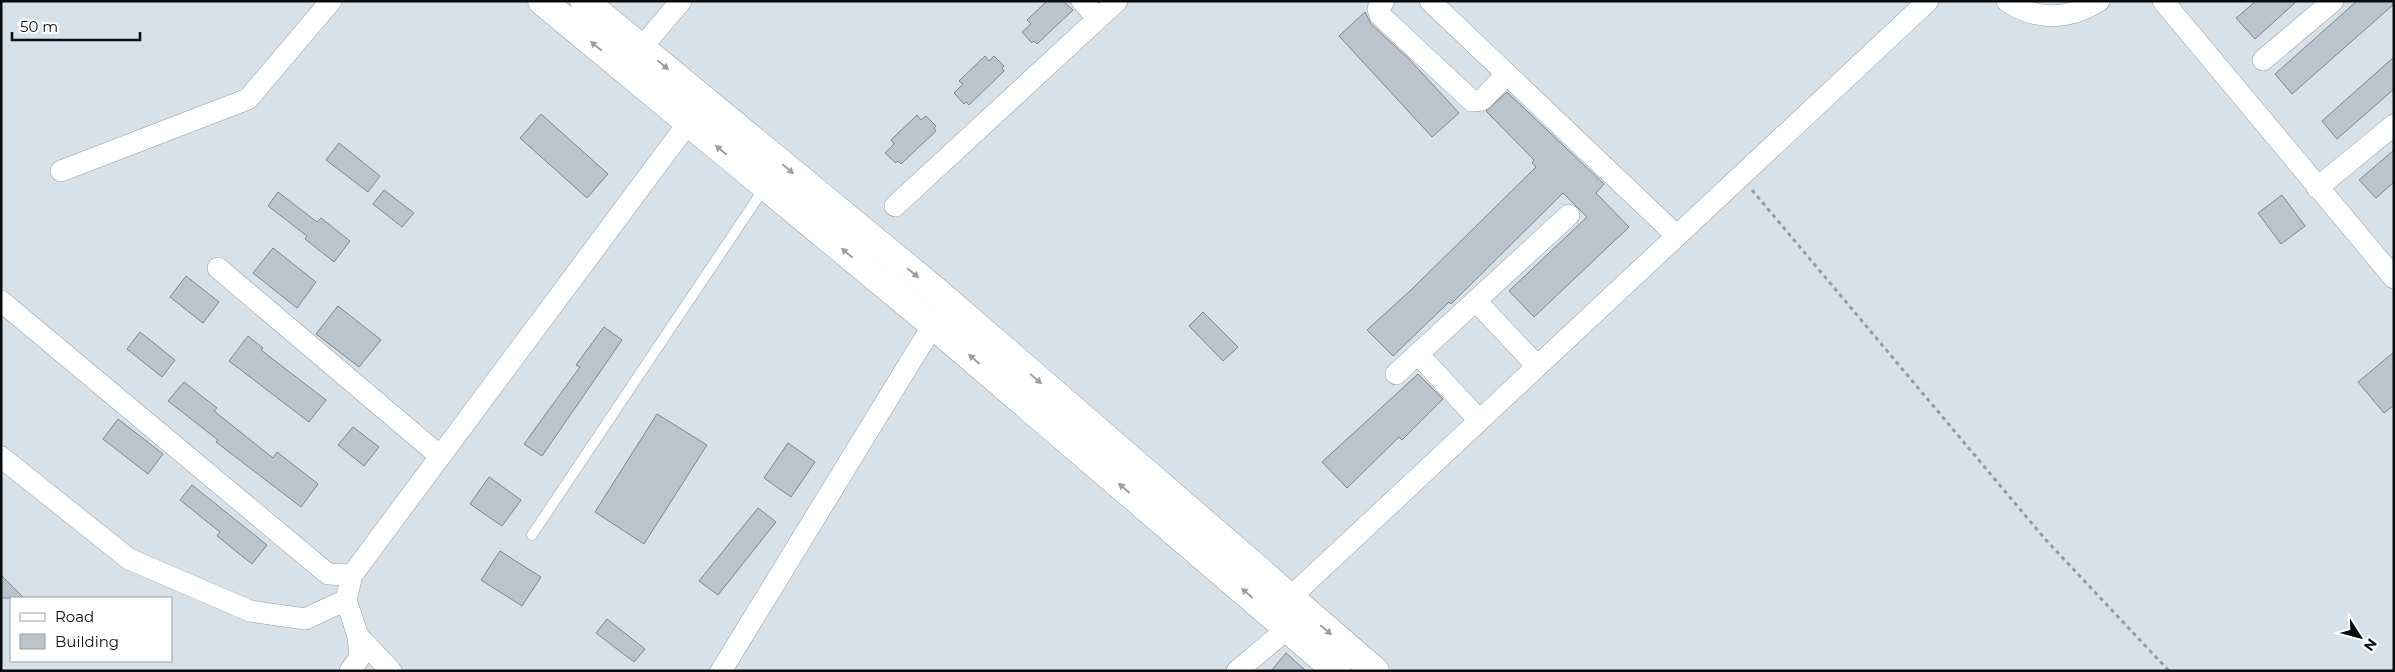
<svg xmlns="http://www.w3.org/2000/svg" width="2395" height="672" font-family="Montserrat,sans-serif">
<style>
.building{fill:#bbc4cc;stroke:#7d868e}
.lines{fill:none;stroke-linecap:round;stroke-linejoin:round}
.service-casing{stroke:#959ea6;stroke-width:11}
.minor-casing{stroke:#959ea6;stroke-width:22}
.trunk-casing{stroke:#959ea6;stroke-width:29}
.path{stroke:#949ba1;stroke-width:3;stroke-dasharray:4 4;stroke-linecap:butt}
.service{stroke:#fff;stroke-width:10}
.minor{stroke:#fff;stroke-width:21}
.trunk{stroke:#fff;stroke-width:28}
.oneway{fill:#9d9e9f}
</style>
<rect width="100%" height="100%" fill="#d7e1e9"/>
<g class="building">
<path d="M1047,1H1063L1073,10L1037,44L1034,41L1032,43L1022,32L1031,24L1027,20Z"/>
<path d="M2256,1H2297L2255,39L2236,18Z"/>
<path d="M2357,1H2394V4L2292,94L2275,74Z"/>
<path d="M1365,12L1371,24L1409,59L1459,113L1432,137L1339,36Z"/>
<path d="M985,56L989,61L994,56L1004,66L1002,68L1004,71L969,105L966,102L964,104L954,93L963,84L959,81Z"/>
<path d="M2394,57V89L2337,139L2322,121Z"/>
<path d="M1507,92L1604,184L1596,193L1629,227L1534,317L1509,291L1587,217L1563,193L1451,304L1449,302L1393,356L1367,330L1411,290L1536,167L1532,163L1534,160L1486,111Z"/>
<path d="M541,114L608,174L587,198L520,138Z"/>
<path d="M917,115L921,120L926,116L936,126L934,128L936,131L901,164L898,161L896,163L885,153L894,144L891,140Z"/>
<path d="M339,143L380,176L368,192L326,160Z"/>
<path d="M2394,150V182L2376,198L2359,180Z"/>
<path d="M384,190L414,213L402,227L373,204Z"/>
<path d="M278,192L317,222L321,218L350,241L334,262L305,239L307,236L268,206Z"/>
<path d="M2282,195L2305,226L2281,244L2258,213Z"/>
<path d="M273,248L316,282L297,308L253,273Z"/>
<path d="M186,276L219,302L203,323L170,297Z"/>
<path d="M338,306L381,340L359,367L316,334Z"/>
<path d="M1203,312L1238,347L1223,361L1189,326Z"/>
<path d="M604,327L622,340L542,456L524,444L580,367L576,365Z"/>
<path d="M140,332L175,360L162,377L127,349Z"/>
<path d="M248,336L263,348L261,350L326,400L309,422L229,361Z"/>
<path d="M2394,352V405L2384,413L2358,382Z"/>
<path d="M1418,374L1443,399L1402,440L1399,437L1347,488L1322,462Z"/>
<path d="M184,382L217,408L214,411L273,458L277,452L318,484L301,507L216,442L218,440L168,401Z"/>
<path d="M657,414L707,445L644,544L595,512Z"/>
<path d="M118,419L163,454L148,474L103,439Z"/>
<path d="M353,427L379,447L364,466L338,445Z"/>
<path d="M788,443L815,462L791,497L764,478Z"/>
<path d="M489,477L521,500L502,526L470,504Z"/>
<path d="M192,485L267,545L252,564L217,536L220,532L180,500Z"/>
<path d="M758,508L776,522L718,595L699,581Z"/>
<path d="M500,551L541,577L522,606L481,580Z"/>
<path d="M1,575L24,598H1Z"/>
<path d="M607,619L645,649L634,662L596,633Z"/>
<path d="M1286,653L1306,671H1271Z"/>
</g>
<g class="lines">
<defs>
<path id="service" d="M532,535L765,187"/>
<g id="minor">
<path d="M1082,1L1097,18"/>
<path d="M1384,1L1378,9L1380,15L1472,101L1482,100L1507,74"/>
<path d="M1430,1L1676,235"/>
<path d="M2007,1C2036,21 2069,20 2099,1"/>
<path d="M2163,1L2394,278"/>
<path d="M642,47L681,1"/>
<path d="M2263,60L2333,1"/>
<path d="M61,171L248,99L331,1"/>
<path d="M2317,188L2394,125"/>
<path d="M895,206L1117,1"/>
<path d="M218,268L440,456"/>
<path d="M1,301L328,574L352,575"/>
<path d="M1476,301L1537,366"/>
<path d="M1418,354L1479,420"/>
<path d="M1396,374L1569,215"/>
<path d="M1,457L129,559L250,611L305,619L346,600"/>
<path d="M1280,607L1928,1"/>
<path d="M358,636L391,671"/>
<path d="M350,671L360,657L358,636L346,600L352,575L688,123"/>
<path d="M721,671L933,325"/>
<path d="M1237,671L1298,620"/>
</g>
<g id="trunk">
<path d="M542,1L925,318L1337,671"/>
<path d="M584,1L937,292L1375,671"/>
</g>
</defs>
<use href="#service" class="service-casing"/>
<use href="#minor" class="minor-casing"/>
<use href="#trunk" class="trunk-casing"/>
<path class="path" d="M1752,190L2045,539L2169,671"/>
<use href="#service" class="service"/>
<use href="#minor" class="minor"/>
<use href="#trunk" class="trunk"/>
</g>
<defs><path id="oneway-solid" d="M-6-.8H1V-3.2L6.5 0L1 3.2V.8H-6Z" transform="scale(1.25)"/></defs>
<g class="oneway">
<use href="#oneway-solid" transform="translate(596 46) rotate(-140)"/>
<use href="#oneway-solid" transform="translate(663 65) rotate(40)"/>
<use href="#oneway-solid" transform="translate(721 150) rotate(-141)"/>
<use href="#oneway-solid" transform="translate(788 169) rotate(40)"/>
<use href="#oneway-solid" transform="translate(847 253) rotate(-140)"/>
<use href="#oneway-solid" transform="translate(913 273) rotate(40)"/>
<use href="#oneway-solid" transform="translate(974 359) rotate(-139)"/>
<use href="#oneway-solid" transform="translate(1036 379) rotate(41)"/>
<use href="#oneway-solid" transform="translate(1124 488) rotate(-139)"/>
<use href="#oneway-solid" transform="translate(1247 593) rotate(-139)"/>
<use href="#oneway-solid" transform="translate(1326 630) rotate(40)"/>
</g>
<rect width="2395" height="672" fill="none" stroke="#090c0e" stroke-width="5"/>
<rect x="10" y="597" width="162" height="65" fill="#ffffff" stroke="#9d9e9f"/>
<rect x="20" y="613" width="25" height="8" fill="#ffffff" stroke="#9d9e9f"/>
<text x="55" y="622" font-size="15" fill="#090c0e">Road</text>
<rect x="20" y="634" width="25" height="15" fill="#bbc4cc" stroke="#9d9e9f"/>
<text x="55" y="647" font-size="15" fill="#090c0e">Building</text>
<g transform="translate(2360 637) rotate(126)" stroke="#ffffff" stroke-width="4" paint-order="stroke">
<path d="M0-4L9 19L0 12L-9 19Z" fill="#090c0e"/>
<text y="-8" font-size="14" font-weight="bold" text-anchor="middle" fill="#090c0e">N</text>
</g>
<path d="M12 32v8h128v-8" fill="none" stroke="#090c0e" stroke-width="2.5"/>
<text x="20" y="32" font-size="15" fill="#090c0e" stroke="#ffffff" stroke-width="4" paint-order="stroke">50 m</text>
</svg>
